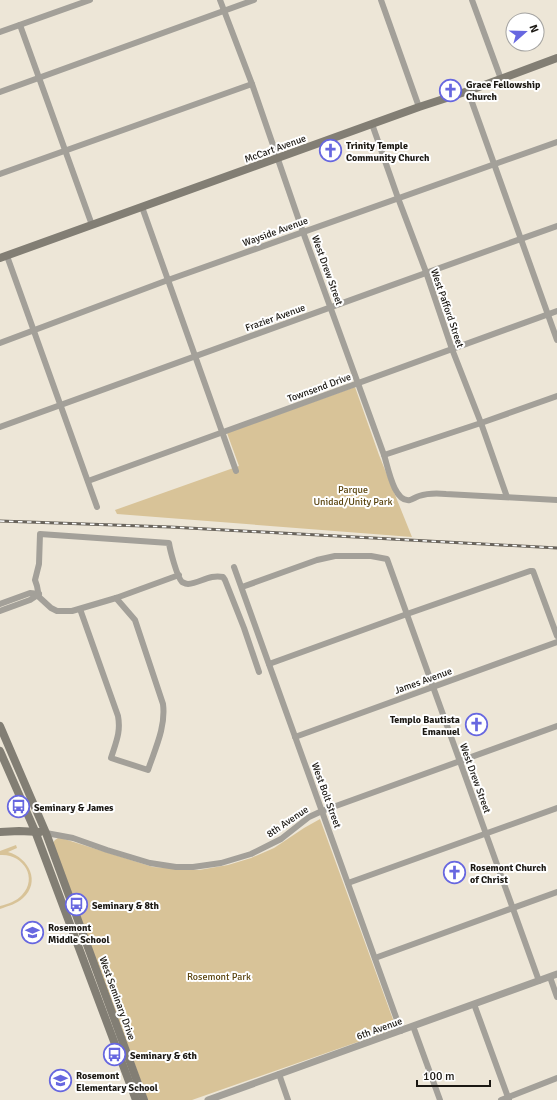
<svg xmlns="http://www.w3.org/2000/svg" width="557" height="1100" font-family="Signika,sans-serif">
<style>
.green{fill:#d8c398}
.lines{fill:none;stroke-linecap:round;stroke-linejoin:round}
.minor{stroke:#a3a099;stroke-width:6}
.tertiary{stroke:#a3a099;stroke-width:7}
.secondary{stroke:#827e74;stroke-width:8}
.rail-casing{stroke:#69645c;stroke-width:3}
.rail{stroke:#fff;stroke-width:1.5;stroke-dasharray:4.5;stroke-linecap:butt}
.labels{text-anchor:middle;stroke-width:4;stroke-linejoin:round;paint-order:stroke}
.poi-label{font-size:10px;font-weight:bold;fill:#1b1813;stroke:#fff;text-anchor:start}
.street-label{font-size:10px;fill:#1b1813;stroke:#fff}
.park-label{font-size:10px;fill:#5a440f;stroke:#fff}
</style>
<rect width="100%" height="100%" fill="#ede6d7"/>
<g class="green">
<path d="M355,387L379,455L412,537L117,514L115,510L239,466L227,433Z"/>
<path d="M320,819L395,1025L394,1028L392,1030L192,1100H148L53,843L55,840L58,838H61L153,867L199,870L228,865L251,858L274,848L304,828Z"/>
<path d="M16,845L17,848L8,852C29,858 41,882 23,898C17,904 8,906 0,909V906C8,904 17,901 22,895C39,877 22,853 0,855V851Z"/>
</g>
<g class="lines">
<g class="minor">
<path d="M220,0L252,84L303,232L384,455C388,467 394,503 410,500C413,499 416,497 419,496C428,493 436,493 446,494L557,500"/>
<path d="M381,0L419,107"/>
<path d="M472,0L501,79"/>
<path d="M20,25L92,225"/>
<path d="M0,32L90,0"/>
<path d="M468,91L557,340"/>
<path d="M0,92L254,0"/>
<path d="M372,124L398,198L426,272L452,349L481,423L507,497"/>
<path d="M0,174L252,84"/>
<path d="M142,207L236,471"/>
<path d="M7,256L97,507"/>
<path d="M0,343L168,280L557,142"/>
<path d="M0,427C186,360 371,292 557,226"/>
<path d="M384,455L481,423L557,396"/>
<path d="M88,481L557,311"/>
<path d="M234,567L401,1031"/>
<path d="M179,575L116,598L72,611H57L51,608L39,597L37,586L35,580L39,564L40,534L169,543C170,550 177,577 182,582C184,583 187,584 188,584C200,583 210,574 223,577L225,580L244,628L259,672"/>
<path d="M242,587L317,560L335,556H371L387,559L539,981"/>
<path d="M0,604L30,593L39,594"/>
<path d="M80,609L118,716C121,732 116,742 111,758L148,770C155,749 166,727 163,704L135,620L116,598"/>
<path d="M0,611L30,600L39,594"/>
<path d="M269,664L407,614L530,571H533L557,636"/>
<path d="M295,737L557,642"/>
<path d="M46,833L73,838L107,850L150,863L176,867H193L221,863L251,854L281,839L309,817L322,811L557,726"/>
<path d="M348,883L557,808"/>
<path d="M375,958L557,892"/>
<path d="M550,977L557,997"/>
<path d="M474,1004L509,1100"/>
<path d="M413,1026L440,1100"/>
<path d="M279,1074L288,1100"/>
<path d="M501,1100L557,1078"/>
</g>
<path class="tertiary" d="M208,1100L557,974"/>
<g class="secondary">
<path d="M0,258L419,107L468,91L557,58"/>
<path d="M0,726L46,833L144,1100"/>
<path d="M0,751L35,831L136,1100"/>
<path d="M0,832L19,831L40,832"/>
</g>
<defs>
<path id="rail" d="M0,521L170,527L557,548"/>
</defs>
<use href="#rail" class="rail-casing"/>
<use href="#rail" class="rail"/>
</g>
<defs>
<symbol id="church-ring" viewBox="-11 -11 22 22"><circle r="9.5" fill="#fff" stroke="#6767e0" stroke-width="1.5"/><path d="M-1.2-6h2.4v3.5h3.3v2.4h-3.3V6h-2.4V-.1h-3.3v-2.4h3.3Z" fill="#6767e0"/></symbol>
<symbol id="bus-ring" viewBox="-11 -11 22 22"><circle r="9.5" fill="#fff" stroke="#6767e0" stroke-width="1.5"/><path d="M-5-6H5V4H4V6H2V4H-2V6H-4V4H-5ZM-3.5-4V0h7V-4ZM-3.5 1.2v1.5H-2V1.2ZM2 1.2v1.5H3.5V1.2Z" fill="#6767e0"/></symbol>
<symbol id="school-ring" viewBox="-11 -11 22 22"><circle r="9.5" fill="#fff" stroke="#6767e0" stroke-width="1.5"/><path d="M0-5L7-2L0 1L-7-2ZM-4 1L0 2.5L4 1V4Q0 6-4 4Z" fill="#6767e0"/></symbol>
</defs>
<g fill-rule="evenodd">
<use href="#church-ring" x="438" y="78" width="25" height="25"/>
<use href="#church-ring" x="318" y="138" width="25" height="25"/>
<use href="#church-ring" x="464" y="712" width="25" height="25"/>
<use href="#bus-ring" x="6" y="794" width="25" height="25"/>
<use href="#church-ring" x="442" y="860" width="25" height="25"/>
<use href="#bus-ring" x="64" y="892" width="25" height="25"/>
<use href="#school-ring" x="20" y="920" width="25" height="25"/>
<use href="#bus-ring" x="102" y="1042" width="25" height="25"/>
<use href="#school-ring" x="48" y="1068" width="25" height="25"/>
</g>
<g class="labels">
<g class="poi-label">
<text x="466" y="88">Grace Fellowship<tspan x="466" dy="12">Church</tspan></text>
<text x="346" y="149">Trinity Temple<tspan x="346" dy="12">Community Church</tspan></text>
<text x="460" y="723" text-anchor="end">Templo Bautista<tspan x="460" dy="12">Emanuel</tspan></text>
<text x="34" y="811">Seminary &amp; James</text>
<text x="470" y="871">Rosemont Church<tspan x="470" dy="12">of Christ</tspan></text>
<text x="92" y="909">Seminary &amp; 8th</text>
<text x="48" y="931">Rosemont<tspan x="48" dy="12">Middle School</tspan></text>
<text x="130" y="1059">Seminary &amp; 6th</text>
<text x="76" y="1079">Rosemont<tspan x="76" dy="12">Elementary School</tspan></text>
</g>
<g class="street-label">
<text transform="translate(275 148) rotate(-20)" y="4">McCart Avenue</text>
<text transform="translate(275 231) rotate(-20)" y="4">Wayside Avenue</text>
<text transform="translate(328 270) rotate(70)" y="4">West Drew Street</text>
<text transform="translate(448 308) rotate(71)" y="4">West Pafford Street</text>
<text transform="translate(275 317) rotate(-20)" y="4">Frazier Avenue</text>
<text transform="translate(319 387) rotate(-20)" y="4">Townsend Drive</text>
<text transform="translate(423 680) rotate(-20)" y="4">James Avenue</text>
<text transform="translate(476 778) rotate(70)" y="4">West Drew Street</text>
<text transform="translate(327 795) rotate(70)" y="4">West Bolt Street</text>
<text transform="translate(287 821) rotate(-34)" y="4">8th Avenue</text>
<text transform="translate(118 998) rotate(70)" y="4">West Seminary Drive</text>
<text transform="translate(379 1028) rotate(-20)" y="4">6th Avenue</text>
</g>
<g class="park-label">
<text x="353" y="493">Parque<tspan x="353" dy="12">Unidad/Unity Park</tspan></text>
<text x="219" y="980">Rosemont Park</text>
</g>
</g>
<g transform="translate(525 32) rotate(70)"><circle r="19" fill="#ffffff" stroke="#a4a3a1"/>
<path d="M0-3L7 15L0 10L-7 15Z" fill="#6767e0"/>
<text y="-6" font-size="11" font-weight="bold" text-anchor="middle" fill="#1b1813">N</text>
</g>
<path d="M417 1080v6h73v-6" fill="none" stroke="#1b1813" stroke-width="2"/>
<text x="423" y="1080" font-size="12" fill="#1b1813" stroke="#ffffff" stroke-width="3" paint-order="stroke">100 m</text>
</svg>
